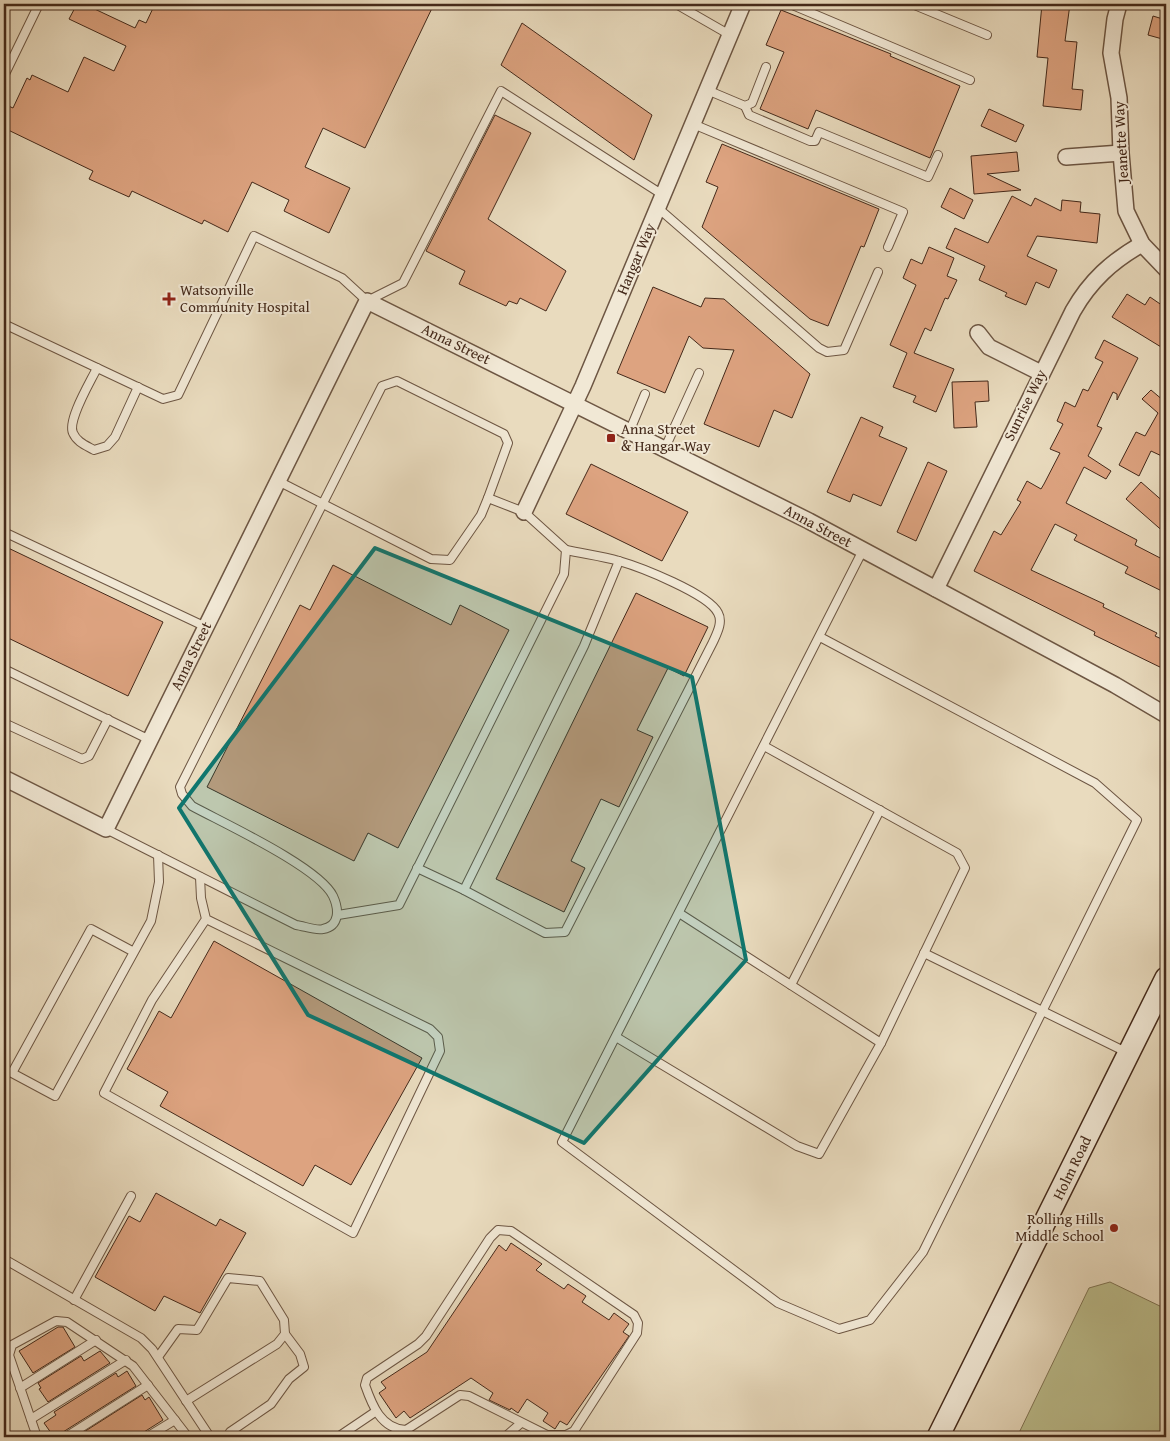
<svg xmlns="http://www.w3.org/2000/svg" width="1170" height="1441" font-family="'Gentium Book Plus',serif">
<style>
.green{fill:#bcbe8d;stroke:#807454}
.building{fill:#dda380;stroke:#44291a}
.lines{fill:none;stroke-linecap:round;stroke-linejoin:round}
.lane-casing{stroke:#6d5643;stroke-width:10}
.street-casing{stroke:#6d5643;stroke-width:18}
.secondary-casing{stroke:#44291a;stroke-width:24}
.lane{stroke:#f1e8d5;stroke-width:8}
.street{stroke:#f1e8d5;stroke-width:15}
.secondary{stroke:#f1e8d5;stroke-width:21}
.marked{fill:#0f766e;fill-opacity:0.2;stroke:#0f766e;stroke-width:4;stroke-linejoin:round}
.poi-dot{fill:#8f2418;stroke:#f1e8d5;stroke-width:2}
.labels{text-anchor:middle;stroke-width:4;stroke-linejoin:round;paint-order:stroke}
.street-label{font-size:15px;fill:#44291a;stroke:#f1e8d5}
.poi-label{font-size:15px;fill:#44291a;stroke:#f1e8d5;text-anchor:start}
</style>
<rect width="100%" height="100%" fill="#e9dbbe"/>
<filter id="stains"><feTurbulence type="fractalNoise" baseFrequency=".004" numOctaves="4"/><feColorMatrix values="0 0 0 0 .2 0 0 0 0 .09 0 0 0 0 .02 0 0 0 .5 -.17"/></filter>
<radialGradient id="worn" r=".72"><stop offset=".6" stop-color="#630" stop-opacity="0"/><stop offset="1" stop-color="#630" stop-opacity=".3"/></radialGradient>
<path class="green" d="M1110,1282L1166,1309V1437H1017L1089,1288Z"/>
<g class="building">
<path d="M77,4H84L135,28L139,20L146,23L155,4H434L365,148L323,128L305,167L350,188L329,233L284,211L289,200L252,182L228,232L204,220L202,224L132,191L129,197L89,179L93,171L4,128V104L13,108L27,78L30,80L32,75L68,92L84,57L114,71L126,46L69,19Z"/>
<path d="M1042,4H1070L1065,41L1077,42L1072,89L1083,90L1081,110L1043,106L1048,58L1037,57Z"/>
<path d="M781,10L891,54L890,56L960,86L930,158L816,110L808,129L760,109L784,52L766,45Z"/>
<path d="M1153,16L1166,20V40L1148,35Z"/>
<path d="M522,23L652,115L634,160L501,65Z"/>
<path d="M989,109L1024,125L1016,142L981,126Z"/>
<path d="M495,115L531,133L488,219L566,271L546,311L520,298L517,304L509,301L506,306L459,284L465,271L426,251Z"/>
<path d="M722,144L879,209L864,247L861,246L828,326L810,319L702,227L718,187L706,182Z"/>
<path d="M1017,152L1019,171L987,174L1021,190L974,194L971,156Z"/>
<path d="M950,188L973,200L964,219L941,207Z"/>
<path d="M1012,196L1031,206L1035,198L1061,211L1062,200L1081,202L1080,212L1100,214L1097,243L1037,236L1027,256L1057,270L1049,288L1036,282L1026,305L1005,296L1007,293L979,280L985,266L946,248L955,228L988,243Z"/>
<path d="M929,247L954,258L947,276L957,280L948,299L945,298L931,331L925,328L914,353L954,369L936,412L913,402L916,396L893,387L907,353L890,345L916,285L903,278L911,259L922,264Z"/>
<path d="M653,287L701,307L705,298L724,299L810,374L792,418L774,410L759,447L704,424L734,350L703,348L689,336L665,393L617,373Z"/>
<path d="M1127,294L1145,305L1150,297L1166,308V350L1112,317Z"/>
<path d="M1104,340L1138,358L1117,400V394L1113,392L1097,426L1102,428L1088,456L1111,471L1106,479L1084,467L1066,503L1137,540L1135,545L1166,561V593L1125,573L1128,567L1074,540L1077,535L1055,524L1031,570L1104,604L1103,607L1157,633L1155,636L1166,641V670L1094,635L1095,632L974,571L994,531L1001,535L1021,502L1017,500L1027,481L1041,489L1044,484L1060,453L1050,449L1063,424L1057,421L1065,402L1075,407L1083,389L1088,391L1103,362L1095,358Z"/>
<path d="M988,381L989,401L975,402L977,427L954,428L952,382Z"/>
<path d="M1151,390L1164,401L1166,396V458L1151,451L1139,476L1119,465L1136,432L1145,436L1158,413L1142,399Z"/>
<path d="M861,417L883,427L879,436L907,448L881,506L853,494L850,502L827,492Z"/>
<path d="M928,462L947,471L916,541L897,532Z"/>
<path d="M591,464L688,512L662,561L566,514Z"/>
<path d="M1141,482L1166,504V534L1126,499Z"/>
<path d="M4,546L163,622L128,696L4,636Z"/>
<path d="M333,565L451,625L460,605L509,630L398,848L368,833L354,861L207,787L300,605L310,610Z"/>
<path d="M636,593L708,627L684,676L668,668L637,730L653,737L619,807L601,799L571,861L585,868L564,912L496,879Z"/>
<path d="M214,941L422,1058L351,1185L315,1165L303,1186L160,1106L168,1092L127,1069L159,1011L171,1018Z"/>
<path d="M156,1193L216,1226L220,1219L246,1233L200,1313L164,1296L155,1311L95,1277L129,1216L140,1222Z"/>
<path d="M511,1243L542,1264L536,1270L564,1289L568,1284L586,1296L582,1302L609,1320L614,1313L629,1324L623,1332L629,1336L618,1352L567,1425L560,1421L555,1429L543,1421L548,1413L527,1399L518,1413L511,1408L510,1410L489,1400L493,1393L471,1378L410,1418L404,1411L396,1418L379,1393L386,1388L381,1382L427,1352L499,1245L506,1251Z"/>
<path d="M58,1327H63L75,1347L33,1373L19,1351Z"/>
<path d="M100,1351L110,1363L48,1402L39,1389L41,1388L38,1383L81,1356L84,1361Z"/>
<path d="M127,1371L136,1386L63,1432L60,1437H54L44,1423L56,1415L54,1412L116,1373L118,1377Z"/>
<path d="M142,1395L145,1400L149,1397L163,1420L144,1432L141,1437H76Z"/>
</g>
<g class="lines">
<defs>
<g id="lane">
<path d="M676,4L730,35"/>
<path d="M790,4L970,80"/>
<path d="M912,4L987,35"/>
<path d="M4,76L39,4"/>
<path d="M707,90L745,106L752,103L766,67"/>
<path d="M745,106L749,115L810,141H815L819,132L928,177L938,155"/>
<path d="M693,124L903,212L888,247"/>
<path d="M658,208L819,348L827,352L844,350L878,272"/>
<path d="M4,324L163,399L178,395L254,236L342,278L367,301L403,283L501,91L663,195"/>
<path d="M97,368C91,381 67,420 73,433C77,442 85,445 94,450L107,446L115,437L138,387"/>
<path d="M630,430L645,394"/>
<path d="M665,448L699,373"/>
<path d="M278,481L431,559L450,560L481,515L488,498L524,512L566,550L564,574L399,905L338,915"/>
<path d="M4,532L206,627"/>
<path d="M820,637L1095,783L1137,820L923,1252L870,1320L839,1329L778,1303L562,1142L863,550"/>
<path d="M4,669L150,740"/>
<path d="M4,723L82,759L89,756L108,719"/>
<path d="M106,829L296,925C304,926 316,931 323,929C340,926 339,909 333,896C319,867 223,823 192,806L182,794L180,787L382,386L397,381L504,434L508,443L488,498"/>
<path d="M417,868L464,890L545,933L565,932L713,642C717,633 723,622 718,613C709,594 640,567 619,561C602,556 584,554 566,550"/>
<path d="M200,877L201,898L206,919L152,1000L104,1093L353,1233L440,1051L438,1037L430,1029L206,919"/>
<path d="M464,890L584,646L619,561"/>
<path d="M679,913L881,1043"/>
<path d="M134,952L91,929L12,1073L55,1096L151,921L159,882L158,855"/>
<path d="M924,953L1126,1052"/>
<path d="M791,985L880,810"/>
<path d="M616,1037L797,1146L819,1154L881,1043L965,868L957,853L764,746"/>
<path d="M498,1230L511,1231L634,1315L638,1323L637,1333L574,1431L566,1435H547L469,1396L460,1395L406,1430C381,1429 372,1405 365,1385L367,1378L418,1344L426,1336L490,1238Z"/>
<path d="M4,1259L141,1338L152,1349L210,1437"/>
<path d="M74,1300L131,1196"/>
<path d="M158,1357L178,1329L197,1330L228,1278L260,1281L284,1320L285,1334L277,1344L186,1401"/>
<path d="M20,1388L96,1340"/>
<path d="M31,1419L126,1360"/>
<path d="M230,1432L271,1404L289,1379L304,1367L300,1354L285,1334"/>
<path d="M37,1437L9,1355L12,1345L56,1321L67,1322L133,1366L188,1437"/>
<path d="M66,1437L148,1385"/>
<path d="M147,1437L175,1420"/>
<path d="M338,1437L375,1412"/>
<path d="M505,1437L521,1423"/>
</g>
<g id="street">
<path d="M1119,4L1115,19L1111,53L1119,98L1121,153L1126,211L1142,244L1166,269"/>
<path d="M1066,157L1121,153"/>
<path d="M978,333L989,347L1041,373"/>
<path d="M524,512L583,386L743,4"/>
<path d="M936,589L1073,311C1090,281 1112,261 1142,244"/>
<path d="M4,778L106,829L367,301L809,521L1115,685L1166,715"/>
</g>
<path id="secondary" d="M938,1437L1166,978"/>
</defs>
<use href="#lane" class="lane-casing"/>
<use href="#street" class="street-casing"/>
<use href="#secondary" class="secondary-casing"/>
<use href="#lane" class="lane"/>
<use href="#street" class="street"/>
<use href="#secondary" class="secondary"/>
</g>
<path class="marked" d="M375,548L692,677L746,960L584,1143L308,1015L179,808Z"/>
<g class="poi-dot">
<path d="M166.5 291.5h5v5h5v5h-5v5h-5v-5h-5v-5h5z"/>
<rect x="606" y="433" width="10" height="10" rx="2.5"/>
<circle cx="1114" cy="1228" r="5"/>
</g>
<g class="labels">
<g class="street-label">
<text transform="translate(1121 142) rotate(-93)" y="5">Jeanette Way</text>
<text transform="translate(636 259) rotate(-67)" y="5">Hangar Way</text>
<text transform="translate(456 344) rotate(26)" y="5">Anna Street</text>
<text transform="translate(1025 405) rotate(-64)" y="5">Sunrise Way</text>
<text transform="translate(818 526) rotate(28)" y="5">Anna Street</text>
<text transform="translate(191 656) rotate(-64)" y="5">Anna Street</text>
<text transform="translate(1072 1168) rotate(-64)" y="5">Holm Road</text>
</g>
<g class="poi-label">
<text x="180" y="295">Watsonville<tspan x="180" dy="17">Community Hospital</tspan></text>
<text x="621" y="434">Anna Street<tspan x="621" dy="17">&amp; Hangar Way</tspan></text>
<text x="1104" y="1224" text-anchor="end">Rolling Hills<tspan x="1104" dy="17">Middle School</tspan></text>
</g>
</g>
<rect width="1170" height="1441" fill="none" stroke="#e9dbbe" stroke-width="20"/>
<rect x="5" y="5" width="1160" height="1431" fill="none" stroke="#44291a" stroke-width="2.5"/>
<rect x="10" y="10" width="1150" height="1421" fill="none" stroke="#44291a"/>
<rect width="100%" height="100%" filter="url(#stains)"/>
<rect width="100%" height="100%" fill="url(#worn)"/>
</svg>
